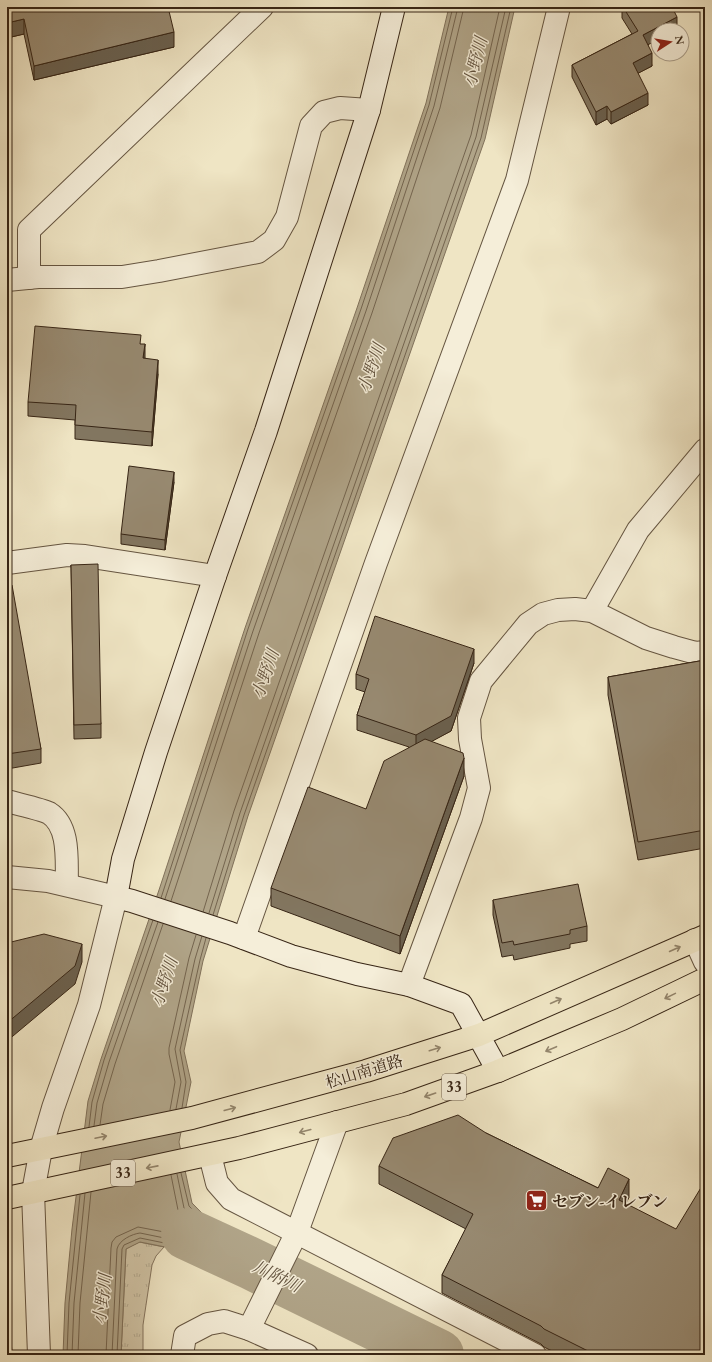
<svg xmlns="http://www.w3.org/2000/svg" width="712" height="1362" font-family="'EB Garamond','Noto Serif JP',serif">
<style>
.grass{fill:url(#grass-tufts);stroke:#84745e}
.water{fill:#b0a488;stroke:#80715a}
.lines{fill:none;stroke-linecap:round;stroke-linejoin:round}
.shore{stroke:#74644e;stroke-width:1}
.river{stroke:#b0a488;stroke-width:52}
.street-casing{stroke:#655541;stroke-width:24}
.secondary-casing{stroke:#372515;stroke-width:24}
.highway-casing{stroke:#372515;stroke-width:24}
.street{stroke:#f5eed9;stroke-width:22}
.secondary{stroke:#f5eed9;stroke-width:22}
.highway{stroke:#efe5c4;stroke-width:22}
.wall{fill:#827660;stroke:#372515}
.shaded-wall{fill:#6a604e;stroke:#372515}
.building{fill:#978970;stroke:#372515}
.oneway{stroke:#93856c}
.labels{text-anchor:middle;stroke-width:3;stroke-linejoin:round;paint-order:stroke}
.shield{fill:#f5eed9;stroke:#706150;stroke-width:1}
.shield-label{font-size:15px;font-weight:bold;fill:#372515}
.street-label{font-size:16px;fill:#372515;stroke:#f5eed9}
.poi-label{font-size:16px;font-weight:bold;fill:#372515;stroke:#f5eed9;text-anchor:start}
.water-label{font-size:17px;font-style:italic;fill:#61513d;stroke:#f5eed9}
</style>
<defs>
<pattern id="grass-tufts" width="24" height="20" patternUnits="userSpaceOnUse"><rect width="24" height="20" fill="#d0c4a6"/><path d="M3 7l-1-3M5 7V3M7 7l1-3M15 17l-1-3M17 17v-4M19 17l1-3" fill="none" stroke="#b3a88e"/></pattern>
</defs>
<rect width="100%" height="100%" fill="#efe5c4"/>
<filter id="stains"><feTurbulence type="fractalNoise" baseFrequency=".005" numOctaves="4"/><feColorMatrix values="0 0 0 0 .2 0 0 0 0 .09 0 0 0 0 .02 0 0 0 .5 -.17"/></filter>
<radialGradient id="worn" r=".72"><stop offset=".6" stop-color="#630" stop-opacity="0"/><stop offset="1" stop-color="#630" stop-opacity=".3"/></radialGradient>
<path class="grass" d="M139,1242L164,1247L156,1256L152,1265L143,1325V1355H121L126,1249Z"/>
<path class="water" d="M449,7H515L485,139L248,816L203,961L184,1051L191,1082L179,1142L192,1203L252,1264L140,1242L126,1249L121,1355H63L65,1303L72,1229L88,1101L101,1059L159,890L245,628L357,308L426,103Z"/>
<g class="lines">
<g class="shore">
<path d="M161,898L248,629L361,309L429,105L453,7"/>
<path d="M165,899L253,631L366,311L434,106L458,7"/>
<path d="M171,901L259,633L372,313L440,108L464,7"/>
<path d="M203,912L234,811L471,135L500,7"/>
<path d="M209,913L240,813L476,137L506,7"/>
<path d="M213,915L244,815L481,138L511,7"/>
<path d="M182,1108L186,1082L180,1050L200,960L206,938"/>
<path d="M176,1109L181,1082L175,1049L195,959L202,936"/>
<path d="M170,1110L175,1082L169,1054V1048L189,958L196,935"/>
<path d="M100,1125L103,1104L115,1064L163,924"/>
<path d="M94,1126L97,1103L109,1062L158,922"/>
<path d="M89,1127L92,1102L104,1060L153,920"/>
<path d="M67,1355L69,1303L80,1195"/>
<path d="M72,1355L74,1303L85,1193"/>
<path d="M78,1355L80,1303L91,1192"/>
<path d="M106,1355L111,1248L112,1242L116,1237L138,1227L201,1239L203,1238V1236L178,1210L171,1175"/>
<path d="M112,1355L117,1249C119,1240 132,1234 140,1233L218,1249L221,1247L220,1245L184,1208L177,1174"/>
<path d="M117,1355L122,1249L124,1245L140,1238L233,1257L236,1255L235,1253L189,1206L181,1173"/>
</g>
<path class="river" d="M187,1234L252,1264L438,1355"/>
<defs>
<g id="street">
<path d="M29,278V230L262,7"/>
<path d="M7,280L38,277H122L159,271L258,252L274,240L287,217L311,126L324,112L340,108L369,110"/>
<path d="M7,563L67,555L85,556L215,576"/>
<path d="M592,611L638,530L705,450"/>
<path d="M7,801C17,804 41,809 49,813C71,827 66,863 67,885"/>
<path d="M7,877L48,881L116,897L89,1005L53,1108L41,1149L33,1192L39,1355"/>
<path d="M244,938L376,563L517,180L559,7"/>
<path d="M695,940L705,962"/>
<path d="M409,985L471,818L479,788L470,739L469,718L481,681L528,624L543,614L558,610L575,609L592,611L646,638L674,647L696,653L705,652"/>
<path d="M210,1155L217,1183L231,1199L535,1355"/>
<path d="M249,1329L297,1232L337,1122"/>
<path d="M182,1355L185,1336L208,1324L224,1321L249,1329L307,1355"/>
</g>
<path id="secondary" d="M394,7L369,110L266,431L215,576L156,752L123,859L116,897L132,901L230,933L291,956L357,974L409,985L461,1004L498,1071"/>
<g id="highway">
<path d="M7,1156L192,1118L366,1071L479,1035L705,936"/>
<path d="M7,1198L239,1148L406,1104L498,1071L622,1019L705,979"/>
</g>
</defs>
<use href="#street" class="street-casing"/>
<use href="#secondary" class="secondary-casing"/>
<use href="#highway" class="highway-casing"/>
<use href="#street" class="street"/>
<use href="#secondary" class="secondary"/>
<use href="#highway" class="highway"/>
</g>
<g class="wall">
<path d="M7,7L174,47L34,80L24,34L7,38Z"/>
<path d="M619,7H672L677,30H658L648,45L652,66L638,73L648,105L611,124L607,119L596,125L572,77V65L632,34L622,18V12Z"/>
<path d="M141,344L145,359L158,374L152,446L75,439V420L28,416V402Z"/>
<path d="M174,482L165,550L121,544V534Z"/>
<path d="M71,565L101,724V738L74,739Z"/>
<path d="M7,586L41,749V763L7,769Z"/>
<path d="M705,660V848L638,860L608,695V677Z"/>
<path d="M474,663L451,731L431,741L464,776L400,954L271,906V888L366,809L409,747L357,730V715L365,692L356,689V674Z"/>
<path d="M493,900L587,926V941L570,944V948L514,960L513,955L502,957L493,915Z"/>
<path d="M486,1133L598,1188L629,1197L626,1203L705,1355H560L544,1347L541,1344L442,1293V1275L466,1229L379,1184V1166Z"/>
</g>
<g class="shaded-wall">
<path d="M677,17V30H658V40L643,47V35Z"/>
<path d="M24,19V34L7,38V23Z"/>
<path d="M174,32V47L34,80V66Z"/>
<path d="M652,53V66L633,76V63Z"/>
<path d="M648,93V105L611,124V112Z"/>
<path d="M607,106V119L596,125V112Z"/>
<path d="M145,344V359L143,358Z"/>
<path d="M158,360V374L152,446V432Z"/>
<path d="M174,472V482L165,550V540Z"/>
<path d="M474,649V663L451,731L416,750V735Z"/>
<path d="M464,758V776L400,954V936Z"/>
<path d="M82,944V962L75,984L7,1041V1023Z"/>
<path d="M629,1179V1197L619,1218V1200Z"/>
</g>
<g class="building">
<path d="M7,7H168L174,32L34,66L24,19L7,23Z"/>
<path d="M623,7H672L677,17L643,35L652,53L633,63L648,93L611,112L607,106L596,112L572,65L638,31Z"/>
<path d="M35,326L141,335L140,344H145L143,358L158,360L152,432L75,425L76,405L28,402Z"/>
<path d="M129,466L174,472L165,540L121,534Z"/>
<path d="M98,564L101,724L74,725L71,565Z"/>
<path d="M12,585L41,749L7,754V586Z"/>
<path d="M375,616L474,649L451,716L416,735L357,715L369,679L356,674Z"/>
<path d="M705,660V830L638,842L608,677Z"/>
<path d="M425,739L463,753L464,758L400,936L271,888L308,787L366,809L384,761Z"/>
<path d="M578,884L587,926L570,930V934L514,945L513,941L502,943L493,900Z"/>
<path d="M44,934L82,944L75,966L7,1023V943Z"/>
<path d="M458,1115L486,1133L598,1188L608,1168L629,1179L619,1200L676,1229L705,1181V1355H596L544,1329L541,1326L442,1275L473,1214L379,1166L393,1138Z"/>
<path d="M7,1270L12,1355H7Z"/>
</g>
<defs><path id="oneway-shaft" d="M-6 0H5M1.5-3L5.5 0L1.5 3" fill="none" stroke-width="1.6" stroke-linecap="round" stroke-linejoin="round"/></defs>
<g class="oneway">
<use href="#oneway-shaft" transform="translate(675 949) rotate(-24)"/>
<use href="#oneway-shaft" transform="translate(670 996) rotate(154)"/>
<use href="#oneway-shaft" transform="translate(556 1001) rotate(-24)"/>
<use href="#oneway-shaft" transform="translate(435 1049) rotate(-17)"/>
<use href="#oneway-shaft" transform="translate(551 1049) rotate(157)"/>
<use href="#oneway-shaft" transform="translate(430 1095) rotate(161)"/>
<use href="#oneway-shaft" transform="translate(230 1109) rotate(-15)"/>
<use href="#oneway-shaft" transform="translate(305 1131) rotate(165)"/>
<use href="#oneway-shaft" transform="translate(101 1137) rotate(-12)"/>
<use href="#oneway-shaft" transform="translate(152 1167) rotate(169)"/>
</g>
<defs>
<symbol id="supermarket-square" viewBox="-11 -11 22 22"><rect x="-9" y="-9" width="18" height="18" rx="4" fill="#8f2418" stroke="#f5eed9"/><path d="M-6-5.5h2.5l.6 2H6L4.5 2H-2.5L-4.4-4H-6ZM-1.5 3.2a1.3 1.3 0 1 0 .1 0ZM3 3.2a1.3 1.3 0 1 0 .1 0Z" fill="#fff"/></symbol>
</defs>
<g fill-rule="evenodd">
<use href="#supermarket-square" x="524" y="1188" width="25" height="25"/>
</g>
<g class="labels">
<g class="shield">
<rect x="442" y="1074" width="24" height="26" rx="3"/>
<rect x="111" y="1160" width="24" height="26" rx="3"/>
</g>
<g class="shield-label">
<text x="454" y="1092">33</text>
<text x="123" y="1178">33</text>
</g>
<g class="street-label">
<text transform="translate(364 1071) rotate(-17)" y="6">松山南道路</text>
</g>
<g class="poi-label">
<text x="552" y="1207">セブン-イレブン</text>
</g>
<g class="water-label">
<text transform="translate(475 62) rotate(-76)" y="6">小野川</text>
<text transform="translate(371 368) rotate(-71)" y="6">小野川</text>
<text transform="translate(265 674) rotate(-71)" y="6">小野川</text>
<text transform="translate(164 982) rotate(-72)" y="6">小野川</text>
<text transform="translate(277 1276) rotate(26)" y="6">川附川</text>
<text transform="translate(102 1299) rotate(-83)" y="6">小野川</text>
</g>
</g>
<rect width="712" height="1362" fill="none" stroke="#efe5c4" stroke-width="24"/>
<rect x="8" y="8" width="696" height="1346" fill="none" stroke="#372515" stroke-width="2"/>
<rect x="12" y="12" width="688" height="1338" fill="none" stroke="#372515"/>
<g transform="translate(670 42) rotate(78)"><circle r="19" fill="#f5eed9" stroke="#a99e8b"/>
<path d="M0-3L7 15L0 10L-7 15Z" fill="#8f2418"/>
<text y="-6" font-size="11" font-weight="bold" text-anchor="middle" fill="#372515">N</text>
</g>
<rect width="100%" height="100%" filter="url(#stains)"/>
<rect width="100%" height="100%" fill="url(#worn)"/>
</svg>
